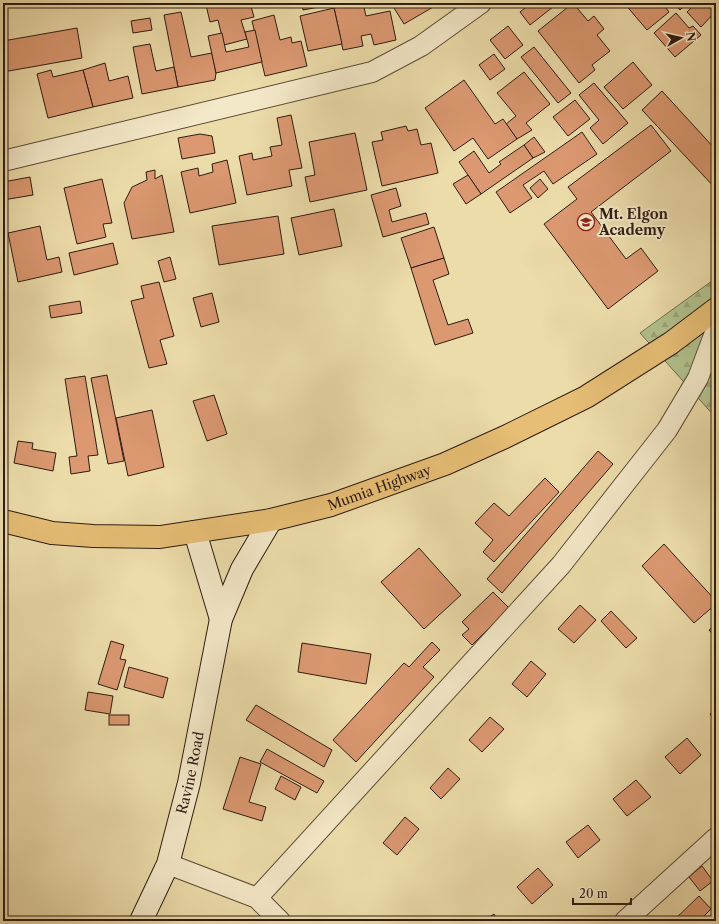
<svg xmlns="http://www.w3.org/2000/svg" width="719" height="924" font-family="'Libre Caslon Text',serif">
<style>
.forest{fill:url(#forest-firs);stroke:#706f4f}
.building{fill:#db9871;stroke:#2e1c11}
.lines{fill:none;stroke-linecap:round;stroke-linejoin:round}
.street-casing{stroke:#5e4c37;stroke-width:22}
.secondary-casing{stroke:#2e1c11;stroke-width:24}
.highway-casing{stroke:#2e1c11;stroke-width:24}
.street{stroke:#f3e8c8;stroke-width:20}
.secondary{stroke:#f3e8c8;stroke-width:22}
.highway{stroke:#e6be75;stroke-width:22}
.labels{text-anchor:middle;stroke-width:4;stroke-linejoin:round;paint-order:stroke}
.poi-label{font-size:14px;font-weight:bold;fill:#2e1c11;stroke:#f3e8c8;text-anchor:start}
.street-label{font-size:14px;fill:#2e1c11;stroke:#f3e8c8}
</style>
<defs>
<pattern id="forest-firs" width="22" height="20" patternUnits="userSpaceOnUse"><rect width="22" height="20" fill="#b2c28d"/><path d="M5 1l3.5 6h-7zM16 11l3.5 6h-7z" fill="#99a679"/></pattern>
</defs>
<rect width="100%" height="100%" fill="#ecdcaa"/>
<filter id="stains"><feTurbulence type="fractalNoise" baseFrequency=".005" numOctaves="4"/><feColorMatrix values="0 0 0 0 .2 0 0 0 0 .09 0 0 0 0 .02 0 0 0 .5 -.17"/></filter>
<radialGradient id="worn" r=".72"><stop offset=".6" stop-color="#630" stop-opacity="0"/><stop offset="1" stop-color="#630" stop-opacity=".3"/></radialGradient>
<path class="forest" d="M716,278V418L640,333Z"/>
<g class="building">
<path d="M213,3H250L254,17L241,20L247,39L224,45L218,20L210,22L206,5Z"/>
<path d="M302,3H318L319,7L303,10Z"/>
<path d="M333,3H363L366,16L390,11L396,40L374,45L371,34L361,36L363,46L343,50Z"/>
<path d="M368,3H385V5L369,8Z"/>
<path d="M391,3H440L404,24Z"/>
<path d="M531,3H558L530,25L520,12Z"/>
<path d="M573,3L588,21L594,16L604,29L597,35L610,51L592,65L595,70L579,83L538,31Z"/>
<path d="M624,3H662L669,12L647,30Z"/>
<path d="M674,3H687L680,10Z"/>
<path d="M696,3H709L716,11L701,27L687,12Z"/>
<path d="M334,8L342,44L308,51L300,16Z"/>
<path d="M181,12L191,57L212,53L216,73L215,80L178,87L164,15Z"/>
<path d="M676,13L689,28L693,26L701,35L675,57L654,33Z"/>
<path d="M274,15L280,40L291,37L292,43L301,41L307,66L265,76L252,21Z"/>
<path d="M150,18L152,30L133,33L131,21Z"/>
<path d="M508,26L523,45L505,59L490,40Z"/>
<path d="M77,28L82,58L3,72V41Z"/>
<path d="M255,30L262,62L216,73L208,36L222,33L226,52L249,47L245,32Z"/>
<path d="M150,44L156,71L174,67L178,87L142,94L133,47Z"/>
<path d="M534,47L571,93L558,103L521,57Z"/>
<path d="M494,54L505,69L490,80L479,65Z"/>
<path d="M633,62L652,85L623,109L604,87Z"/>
<path d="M105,63L109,81L128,76L133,98L93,107L83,70Z"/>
<path d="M51,70L53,77L83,70L93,107L48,118L37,74Z"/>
<path d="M524,72L550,104L526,123L532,130L517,139L506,124L516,116L497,93Z"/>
<path d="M464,80L495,124L503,119L517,139L488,159L473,138L454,151L425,108Z"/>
<path d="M594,83L628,123L603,144L590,128L599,120L579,95Z"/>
<path d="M662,91L716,150V189L642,110Z"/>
<path d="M575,100L590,119L568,136L553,117Z"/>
<path d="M291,115L302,168L289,170L292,186L247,195L239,156L252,153L253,160L272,156L270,147L282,145L277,118Z"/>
<path d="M651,125L671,151L591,212L626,259L641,248L658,271L608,309L544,224L577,199L568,187Z"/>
<path d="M406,126L408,131L417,129L421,145L431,143L438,173L382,186L372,142L383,140L381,132Z"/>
<path d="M582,132L597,154L553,184L544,171L523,185L532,198L510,213L496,192Z"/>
<path d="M355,133L367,190L310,202L305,177L315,175L309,142Z"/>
<path d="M200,134L212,136L215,153L182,159L178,138Z"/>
<path d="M534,137L545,152L533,158L524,145Z"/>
<path d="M524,145L533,158L481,194L459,162L474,151L489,173L501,164L499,162Z"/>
<path d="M227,160L236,203L190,213L181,172L198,168L199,176L213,172L212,164Z"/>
<path d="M155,170V179L162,175L174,232L132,239L124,203L132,187L147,180L146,172Z"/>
<path d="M468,175L481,194L466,204L453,184Z"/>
<path d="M30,177L33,195L3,200V182Z"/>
<path d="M102,179L112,223L103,224L106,237L77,244L64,188Z"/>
<path d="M540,179L548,189L538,198L530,188Z"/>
<path d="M396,188L401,206L389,210L392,222L426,213L429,224L383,237L371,195Z"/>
<path d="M334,209L342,246L299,255L291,218Z"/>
<path d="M278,216L284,254L219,265L212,226Z"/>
<path d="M40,226L47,260L59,257L62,272L18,282L8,233Z"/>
<path d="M434,227L444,258L411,268L401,238Z"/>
<path d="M113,243L118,264L74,275L69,253Z"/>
<path d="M170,257L176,279L164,282L158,261Z"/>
<path d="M444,258L449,274L433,280L448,325L468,319L473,333L435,345L411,268Z"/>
<path d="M159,282L174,336L160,340L167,364L149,368L131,301L144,298L141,286Z"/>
<path d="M212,293L219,322L201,327L193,298Z"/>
<path d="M80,301L82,313L51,318L49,306Z"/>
<path d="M107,375L124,461L108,464L91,378Z"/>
<path d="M85,376L98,455L88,456L90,471L71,474L69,457L77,456L65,379Z"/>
<path d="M214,395L227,434L207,441L193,401Z"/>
<path d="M152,410L164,467L128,476L116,418Z"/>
<path d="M18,441L33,443L32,449L56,453L53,471L14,463Z"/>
<path d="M598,451L613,464L502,593L487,579Z"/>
<path d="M545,478L559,492L494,562L483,552L493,540L475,523L494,503L509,516Z"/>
<path d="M664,544L716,601V604L694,623L642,566Z"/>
<path d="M419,548L461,595L424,629L381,582Z"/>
<path d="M493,592L509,608L472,645L462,635L469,629L462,622Z"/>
<path d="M580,605L596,620L574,643L558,629Z"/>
<path d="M611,611L637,638L626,648L601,621Z"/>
<path d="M716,624V638L709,630Z"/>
<path d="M111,641L124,645L120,659L126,660L117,690L98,684Z"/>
<path d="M432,642L440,650L423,667L434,677L356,762L333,740L404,663L409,667Z"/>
<path d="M302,643L371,654L366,684L298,672Z"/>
<path d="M531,661L546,674L527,697L512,684Z"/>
<path d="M129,667L168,678L163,698L124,687Z"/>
<path d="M88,692L113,696L110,714L85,710Z"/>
<path d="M256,705L332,750L324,767L246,720Z"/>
<path d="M716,709V722L710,714Z"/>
<rect x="109" y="715" width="20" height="10"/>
<path d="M490,717L504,729L482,752L469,740Z"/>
<path d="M687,738L701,755L680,774L665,757Z"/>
<path d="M267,749L324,781L317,793L260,762Z"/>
<path d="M240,757L261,764L249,802L266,807L262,821L223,809Z"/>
<path d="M448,768L460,779L441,799L430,788Z"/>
<path d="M281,776L301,787L295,800L275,789Z"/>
<path d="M636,780L651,797L627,816L613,799Z"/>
<path d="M405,817L419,829L397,855L383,843Z"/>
<path d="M588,825L600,840L578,858L566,842Z"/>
<path d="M702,866L713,881L700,891L689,877Z"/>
<path d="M538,868L553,885L532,904L517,887Z"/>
<path d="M699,896L711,909L699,921H673Z"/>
<path d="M494,914L498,921H483Z"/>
</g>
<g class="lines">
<defs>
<g id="street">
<path d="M3,161L372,72L421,46L481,3"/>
<path d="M168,864L257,898L280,921"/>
<path d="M257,898L561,565L667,430L698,378L716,330"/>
<path d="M625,921L716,838"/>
</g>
<g id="secondary">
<path d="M195,532L221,619"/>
<path id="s1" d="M141,921L168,864L189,783L221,619L242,569L271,520"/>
</g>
<g id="highway">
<path id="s2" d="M3,521L52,533L93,536L160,537L271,520L331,505L445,464L505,437L586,397L671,343L716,309"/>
</g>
</defs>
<use href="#street" class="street-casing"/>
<use href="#secondary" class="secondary-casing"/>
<use href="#highway" class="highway-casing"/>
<use href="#street" class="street"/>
<use href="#secondary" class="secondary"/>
<use href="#highway" class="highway"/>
</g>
<defs>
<symbol id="school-ring" viewBox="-11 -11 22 22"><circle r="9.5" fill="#f3e8c8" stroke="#8f2418" stroke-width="1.5"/><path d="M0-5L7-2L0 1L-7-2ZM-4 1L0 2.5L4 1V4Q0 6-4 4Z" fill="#8f2418"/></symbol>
</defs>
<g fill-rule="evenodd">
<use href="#school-ring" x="576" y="212" width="20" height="20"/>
</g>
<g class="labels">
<g class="poi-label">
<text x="599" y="219">Mt. Elgon<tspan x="599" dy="16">Academy</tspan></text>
</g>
<g class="street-label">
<text dy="5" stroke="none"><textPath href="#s2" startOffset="384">Mumia Highway</textPath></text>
<text dy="5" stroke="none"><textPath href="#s1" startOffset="157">Ravine Road</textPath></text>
</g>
</g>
<rect width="719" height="924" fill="none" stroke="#ecdcaa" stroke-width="16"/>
<rect x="4" y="4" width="711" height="916" fill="none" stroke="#2e1c11" stroke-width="2"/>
<rect x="8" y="8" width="703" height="908" fill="none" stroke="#2e1c11"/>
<g transform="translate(681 38) rotate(82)" stroke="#f3e8c8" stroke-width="3" paint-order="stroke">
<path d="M0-3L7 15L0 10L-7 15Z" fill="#2e1c11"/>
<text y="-6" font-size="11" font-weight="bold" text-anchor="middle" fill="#2e1c11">N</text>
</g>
<path d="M573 898v6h58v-6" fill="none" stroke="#2e1c11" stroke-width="2"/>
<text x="579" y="898" font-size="12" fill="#2e1c11" stroke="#f3e8c8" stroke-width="3" paint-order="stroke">20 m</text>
<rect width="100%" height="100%" filter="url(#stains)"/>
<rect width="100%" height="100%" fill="url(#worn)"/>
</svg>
